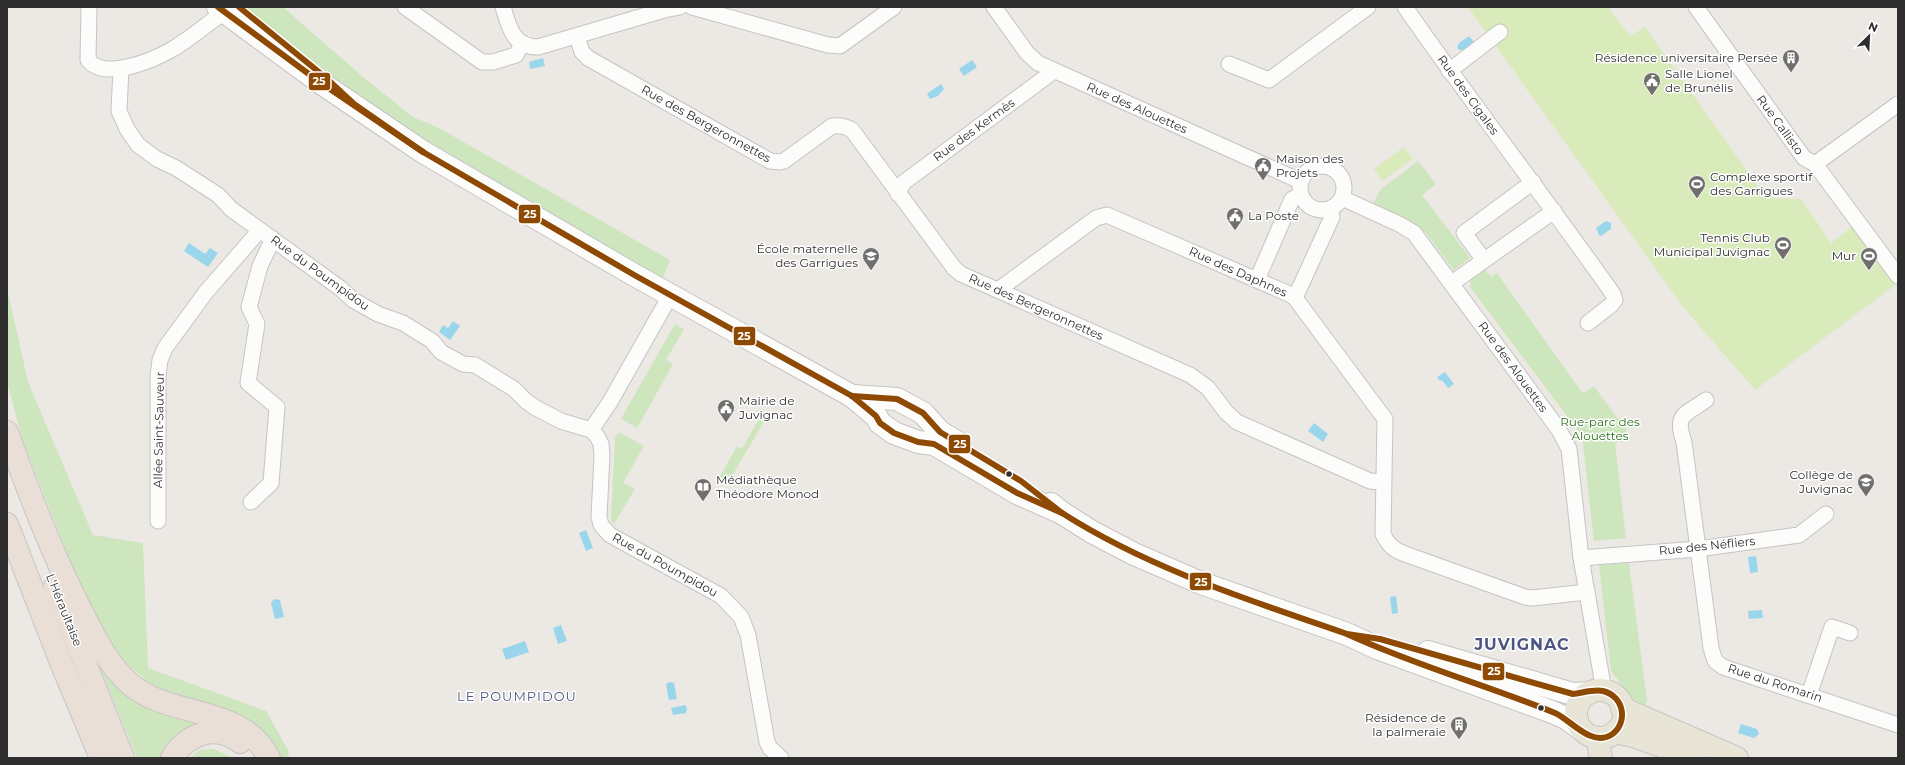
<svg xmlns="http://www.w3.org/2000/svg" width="1905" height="765" font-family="Montserrat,sans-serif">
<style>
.green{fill:#cee6be}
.pitch{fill:#d9eabb}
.water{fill:#99d6ec}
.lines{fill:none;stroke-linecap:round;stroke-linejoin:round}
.street-casing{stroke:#c5c4c5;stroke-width:17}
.secondary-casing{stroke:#c5c4c5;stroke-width:24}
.primary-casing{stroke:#c6c5c4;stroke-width:24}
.highway-casing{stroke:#c6c5c4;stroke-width:24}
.street{stroke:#fcfcfb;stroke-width:15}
.secondary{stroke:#fcfcfb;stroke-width:22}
.primary{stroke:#e8e4d6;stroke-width:22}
.highway{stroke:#eadfd6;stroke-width:22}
.bus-1-casing{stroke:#fff;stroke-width:9}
.bus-1{stroke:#8e4a02;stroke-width:6}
.bus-dot{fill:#2e2e2e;stroke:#fff;stroke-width:1.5}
.labels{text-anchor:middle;stroke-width:3;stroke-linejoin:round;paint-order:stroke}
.poi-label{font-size:12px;fill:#2e2e2e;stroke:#fff;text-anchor:end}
.street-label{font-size:12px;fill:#2e2e2e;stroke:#fff}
.park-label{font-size:12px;fill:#2c6e1b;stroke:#fff}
.neighbourhood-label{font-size:13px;letter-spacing:1px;fill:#4d5680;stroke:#fff}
.district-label{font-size:16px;font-weight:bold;letter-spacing:1px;fill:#4d5680;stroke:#fff}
.line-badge{stroke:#fff;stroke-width:1.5}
.badge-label{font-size:11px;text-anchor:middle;font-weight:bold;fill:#fff}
</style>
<rect width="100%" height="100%" fill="#ece8e4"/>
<g class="green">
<path d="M245,7H283L363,77L413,117L439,128L670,260L662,280L393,126Z"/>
<path d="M1418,161L1436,184L1422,195L1470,258L1454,270L1425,232L1372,206L1381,189Z"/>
<path d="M1485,269L1491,277L1497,273L1581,391L1584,393L1594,386L1617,418H1626L1627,441L1615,443L1626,538L1594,541L1582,436L1470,287L1471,279Z"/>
<path d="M7,288L28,382L93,535L143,543L148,668L266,711L288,750L289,758H277L178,698L148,682L118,656L93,619L23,442L7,382Z"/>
<path d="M675,324L684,329L666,360L673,364L637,428L621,419Z"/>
<path d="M761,415L766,418L728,483L719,478L737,446L742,449Z"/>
<path d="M619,432L644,446L623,483L635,489L614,524L611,520L615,437Z"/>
<path d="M1629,563L1647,701L1645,705L1632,698L1611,671L1599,565Z"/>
<path d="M102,672L175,716L219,731L166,758H137Z"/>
<path d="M214,749L233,758H190L199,750Z"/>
</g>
<g class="pitch">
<path d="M1468,7H1608L1630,36L1645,27L1764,195L1773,198L1801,199L1831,243L1853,226L1890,274L1895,285L1755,390L1683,307Z"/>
<path d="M1404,147L1413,159L1382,181L1374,169Z"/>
</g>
<g class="water">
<path d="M1469,36L1474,42L1464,50H1459L1457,47L1459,43Z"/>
<path d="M543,58L545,66L530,69L529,62Z"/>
<path d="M972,60L977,67L964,76L959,69Z"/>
<path d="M941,84L944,89L938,96L930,99L927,94L928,93Z"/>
<path d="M1606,221L1611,223V229L1601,236L1599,235L1596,228Z"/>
<path d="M189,243L205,254L210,248L218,253L208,267L184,251Z"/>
<path d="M453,321L460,326L450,340L439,332L443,325L448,328Z"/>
<path d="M1445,372L1454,384L1448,388L1442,380L1440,381L1437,377Z"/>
<path d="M1314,423L1328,434L1323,442L1308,431Z"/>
<path d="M586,530L593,548L586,551L579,533Z"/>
<path d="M1756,556L1758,572L1750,573L1748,557Z"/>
<path d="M1396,596L1398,613L1392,614L1390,597Z"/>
<path d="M274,599L280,600L284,617L275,619L271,603Z"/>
<path d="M1762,610L1763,618L1749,619L1748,611Z"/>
<path d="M561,625L567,641L558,644L553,628Z"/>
<path d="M525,641L529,652L506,660L502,649Z"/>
<path d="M670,682L674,683L677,699L669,700L666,684Z"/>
<path d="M685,705L687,708L686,713L673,715L671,708Z"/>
<path d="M1741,724L1757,729L1759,734L1754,738L1738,733Z"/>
</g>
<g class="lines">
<defs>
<g id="street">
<path d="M89,7L88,60C105,81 153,60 171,50C190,39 207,24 224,12"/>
<path d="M405,7L482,62H493L516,55L522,44"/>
<path d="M503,7C509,27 513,47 538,47L664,10L680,7"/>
<path d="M692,7L828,45L840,46L894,7"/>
<path d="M994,7L1027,53L1038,63L1300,181"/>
<path d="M1405,7C1472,104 1545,197 1613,294L1615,300L1611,305L1588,323"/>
<path d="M1696,7L1804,158L1815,164L1898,276"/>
<path d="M577,37L582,52L588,58L770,161L780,162L784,161L832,126C840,125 846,126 852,130L954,268L961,274L1190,375L1208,388L1226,412L1237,422L1370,481L1383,482"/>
<path d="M1229,64L1269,80L1368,7"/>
<path d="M121,69L119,111L127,129L138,145L157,159L176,168L218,195L231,209L340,288L353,300L378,314L403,323L432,341L441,352L463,364L475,365L514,389L526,401L536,408L561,421L591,430L597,436L601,444L602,456L599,517L601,525L610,535L721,596L741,617L748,635L767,742L770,748L781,758"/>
<path d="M1449,71L1500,32"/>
<path d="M1815,164L1898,104"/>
<circle cx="1322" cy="188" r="22"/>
<path d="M898,194L903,183L1054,71"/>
<path d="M1342,198L1399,224L1414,233L1559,430L1569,449L1581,558L1604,691"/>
<path d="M1484,260L1464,233L1533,182"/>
<path d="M1257,280L1292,199L1301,196"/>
<path d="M1452,283L1554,211"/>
<path d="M998,290L1096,218L1107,215L1289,294L1295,298L1385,419L1383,534C1388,545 1394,550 1405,554L1525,597L1532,598L1587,592"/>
<path d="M1295,298L1332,217L1330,209"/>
<path d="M1706,400C1685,415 1674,414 1684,442L1711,648L1715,661L1723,667L1898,725"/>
<path d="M591,430L610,402L670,296"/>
<path d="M251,502L271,483L277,407L248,383L257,324L249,307L260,266L273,239"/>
<path d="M158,521V376L160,360L165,348L206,292L260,230"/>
<path d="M1581,558L1698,549L1799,535L1826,514"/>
<path d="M1809,695L1832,627L1850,633"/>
</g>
<g id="secondary">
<path d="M218,7L321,83L423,152L636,276L852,396L876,416L880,423L894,433L918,442L934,444L1017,493L1062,513"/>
<path d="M852,396L897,399L923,413L940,432L960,444"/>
<path d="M1051,504L1062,513L1092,532L1134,554L1201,583L1347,634L1377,648L1552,712L1566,718L1580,728"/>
<path d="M1428,652L1573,694L1589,693"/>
</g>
<g id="primary">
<circle cx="1600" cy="714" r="24"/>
<path d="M1622,708L1737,758"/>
<path d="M1615,732L1633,736L1695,758"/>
<path d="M1597,738L1601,758"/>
</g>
<g id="highway">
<path d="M7,432C29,494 53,557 84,616C96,640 108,664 129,683C169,719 242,704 269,758"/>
<path d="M7,524L62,665L101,758"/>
<path d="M55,587L123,758"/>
<path d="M172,758C187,734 216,723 240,742"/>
</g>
</defs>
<use href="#street" class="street-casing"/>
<use href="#secondary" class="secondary-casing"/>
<use href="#primary" class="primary-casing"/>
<use href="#highway" class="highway-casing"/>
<use href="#street" class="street"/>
<use href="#secondary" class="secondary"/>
<use href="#primary" class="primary"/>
<use href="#highway" class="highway"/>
<defs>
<g id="bus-1">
<path d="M218,7L321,83L423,152"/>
<path d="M239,7L325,77L354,104L423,152"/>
<path d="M423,152L636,276L852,396"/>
<path d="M852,396L897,399L923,413L940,432L1021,481L1062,513"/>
<path d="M852,396L876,416L880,423L894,433L918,442L934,444L1017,493L1062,513"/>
<path d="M1062,513C1150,569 1249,600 1347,634"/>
<path d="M1347,634L1380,639L1573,694C1582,693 1594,689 1603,691C1624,696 1629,723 1611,735C1591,747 1571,720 1555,713C1486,685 1414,665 1347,634Z"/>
</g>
</defs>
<use href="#bus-1" class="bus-1-casing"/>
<use href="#bus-1" class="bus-1"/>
</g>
<defs>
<symbol id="building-pin" viewBox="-11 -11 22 30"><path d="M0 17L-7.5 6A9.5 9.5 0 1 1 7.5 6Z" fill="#706f6e" stroke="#fff"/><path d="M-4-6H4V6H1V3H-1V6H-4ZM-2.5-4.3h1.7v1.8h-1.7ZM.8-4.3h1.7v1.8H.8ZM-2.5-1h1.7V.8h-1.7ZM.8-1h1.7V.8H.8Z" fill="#fff"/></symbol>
<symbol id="civic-pin" viewBox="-11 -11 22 30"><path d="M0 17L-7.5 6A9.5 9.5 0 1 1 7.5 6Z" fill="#706f6e" stroke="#fff"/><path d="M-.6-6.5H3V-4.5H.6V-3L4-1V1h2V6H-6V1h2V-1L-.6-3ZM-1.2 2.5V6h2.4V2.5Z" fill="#fff"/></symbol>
<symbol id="stadium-pin" viewBox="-11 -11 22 30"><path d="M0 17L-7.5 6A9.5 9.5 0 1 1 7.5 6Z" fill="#706f6e" stroke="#fff"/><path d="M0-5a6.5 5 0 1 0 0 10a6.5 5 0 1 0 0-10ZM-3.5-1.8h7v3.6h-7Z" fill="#fff"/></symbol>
<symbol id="school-pin" viewBox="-11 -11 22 30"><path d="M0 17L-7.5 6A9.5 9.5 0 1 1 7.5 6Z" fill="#706f6e" stroke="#fff"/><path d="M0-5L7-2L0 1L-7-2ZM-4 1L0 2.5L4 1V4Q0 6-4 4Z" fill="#fff"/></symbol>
<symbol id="library-pin" viewBox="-11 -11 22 30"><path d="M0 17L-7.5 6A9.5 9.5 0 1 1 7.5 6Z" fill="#706f6e" stroke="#fff"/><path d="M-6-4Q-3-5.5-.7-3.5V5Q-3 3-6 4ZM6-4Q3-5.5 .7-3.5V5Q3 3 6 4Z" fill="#fff"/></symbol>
</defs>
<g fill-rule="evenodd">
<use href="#building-pin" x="1781" y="48" width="20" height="27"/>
<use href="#civic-pin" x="1642" y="71" width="20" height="27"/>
<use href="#civic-pin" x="1253" y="156" width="20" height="27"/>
<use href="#stadium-pin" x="1687" y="174" width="20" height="27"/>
<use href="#civic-pin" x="1225" y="206" width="20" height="27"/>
<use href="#stadium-pin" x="1773" y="235" width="20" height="27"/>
<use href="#school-pin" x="861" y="246" width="20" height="27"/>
<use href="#stadium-pin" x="1859" y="246" width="20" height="27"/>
<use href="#civic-pin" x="716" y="398" width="20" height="27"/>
<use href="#school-pin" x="1856" y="472" width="20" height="27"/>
<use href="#library-pin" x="693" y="477" width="20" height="27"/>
<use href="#building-pin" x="1449" y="715" width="20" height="27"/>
</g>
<g class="bus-dot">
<circle cx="1009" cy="474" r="3.5"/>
<circle cx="1541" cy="708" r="3.5"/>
</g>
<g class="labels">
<g class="poi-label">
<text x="1778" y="62">Résidence universitaire Persée</text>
<text x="1665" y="78" text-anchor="start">Salle Lionel<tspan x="1665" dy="14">de Brunélis</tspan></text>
<text x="1276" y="163" text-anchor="start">Maison des<tspan x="1276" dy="14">Projets</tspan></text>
<text x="1710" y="181" text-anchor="start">Complexe sportif<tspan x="1710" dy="14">des Garrigues</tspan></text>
<text x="1248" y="220" text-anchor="start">La Poste</text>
<text x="1770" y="242">Tennis Club<tspan x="1770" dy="14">Municipal Juvignac</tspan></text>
<text x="858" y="253">École maternelle<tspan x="858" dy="14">des Garrigues</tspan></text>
<text x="1856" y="260">Mur</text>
<text x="739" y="405" text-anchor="start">Mairie de<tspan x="739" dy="14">Juvignac</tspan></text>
<text x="1853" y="479">Collège de<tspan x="1853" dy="14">Juvignac</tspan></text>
<text x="716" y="484" text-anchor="start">Médiathèque<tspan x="716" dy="14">Théodore Monod</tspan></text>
<text x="1446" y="722">Résidence de<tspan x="1446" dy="14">la palmeraie</tspan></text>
</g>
<g class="street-label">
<text transform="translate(1468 95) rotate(54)" y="4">Rue des Cigales</text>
<text transform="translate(1137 108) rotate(24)" y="4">Rue des Alouettes</text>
<text transform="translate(706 124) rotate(29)" y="4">Rue des Bergeronnettes</text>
<text transform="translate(1780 125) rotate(54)" y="4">Rue Callisto</text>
<text transform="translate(974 130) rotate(-36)" y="4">Rue des Kermès</text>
<text transform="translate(1238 272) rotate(24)" y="4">Rue des Daphnes</text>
<text transform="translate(320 273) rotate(36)" y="4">Rue du Poumpidou</text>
<text transform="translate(1036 307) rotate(24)" y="4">Rue des Bergeronnettes</text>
<text transform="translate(1513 367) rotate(54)" y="4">Rue des Alouettes</text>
<text transform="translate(159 430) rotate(-89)" y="4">Allée Saint-Sauveur</text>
<text transform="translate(1707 546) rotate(-6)" y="4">Rue des Néfliers</text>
<text transform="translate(665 565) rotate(29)" y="4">Rue du Poumpidou</text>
<text transform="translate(64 610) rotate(68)" y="4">L'Héraultaise</text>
<text transform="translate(1775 683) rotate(18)" y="4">Rue du Romarin</text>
</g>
<g class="park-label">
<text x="1600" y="426">Rue-parc des<tspan x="1600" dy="14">Alouettes</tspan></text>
</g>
<g class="neighbourhood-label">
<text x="517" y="701">LE POUMPIDOU</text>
</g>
<g class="district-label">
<text x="1522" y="650">JUVIGNAC</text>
</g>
</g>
<g class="line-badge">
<rect x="308" y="72" width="23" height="19" rx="4" fill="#8e4a02"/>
<rect x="518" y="204" width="23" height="20" rx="4" fill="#8e4a02"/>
<rect x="733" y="326" width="23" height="20" rx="4" fill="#8e4a02"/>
<rect x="948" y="434" width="23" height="20" rx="4" fill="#8e4a02"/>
<rect x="1189" y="572" width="23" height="19" rx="4" fill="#8e4a02"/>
<rect x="1482" y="662" width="23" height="19" rx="4" fill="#8e4a02"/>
</g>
<g class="badge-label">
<text x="319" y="85">25</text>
<text x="530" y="218">25</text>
<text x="744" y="340">25</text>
<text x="960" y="448">25</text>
<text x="1201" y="586">25</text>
<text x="1494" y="675">25</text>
</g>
<rect width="1905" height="765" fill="none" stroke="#2e2e2e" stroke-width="16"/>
<g transform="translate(1869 36) rotate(24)" stroke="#ffffff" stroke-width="3" paint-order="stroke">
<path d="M0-3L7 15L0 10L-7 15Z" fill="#2e2e2e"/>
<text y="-6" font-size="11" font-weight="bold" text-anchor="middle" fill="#2e2e2e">N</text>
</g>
</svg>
